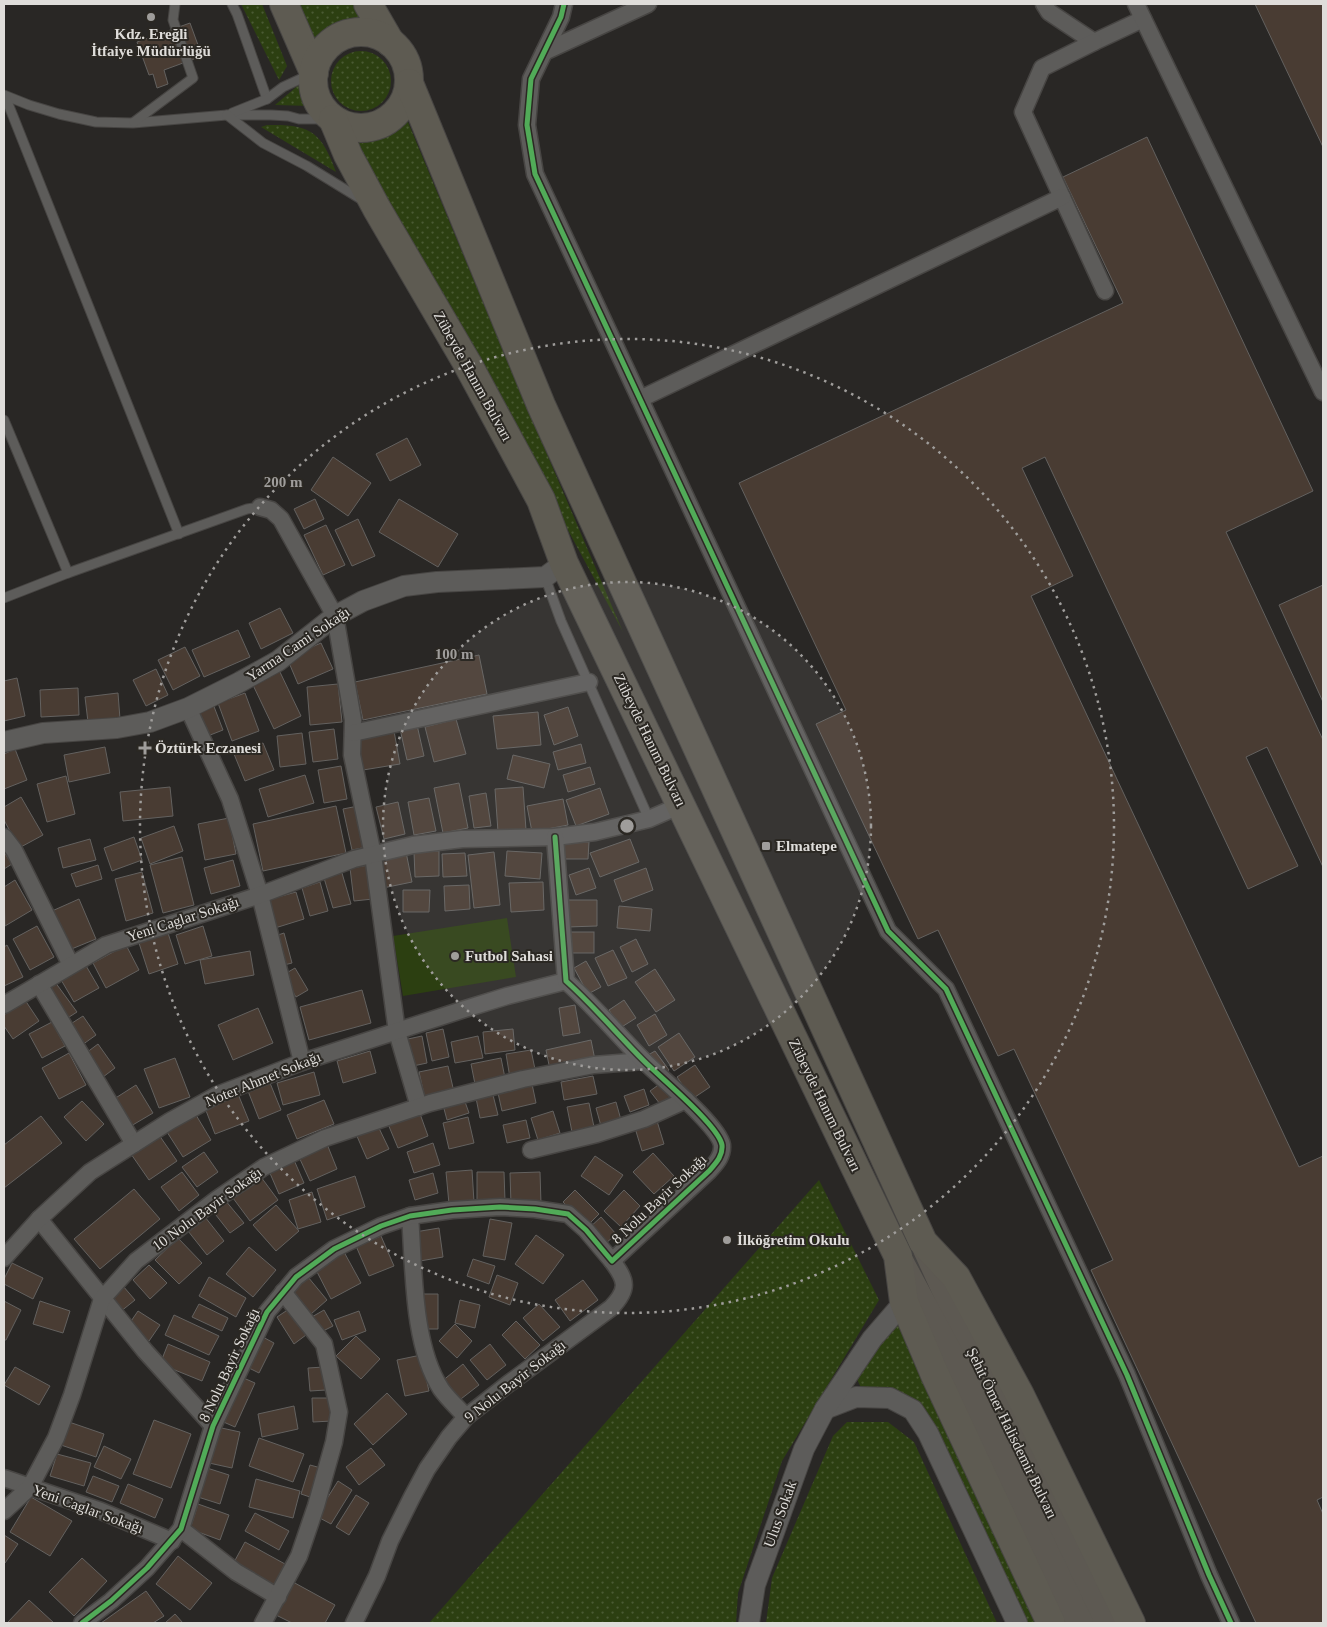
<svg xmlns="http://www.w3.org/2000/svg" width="1327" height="1627" font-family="Georgia,serif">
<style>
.grass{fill:url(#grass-dots)}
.garden{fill:#2c3f11}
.building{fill:#493c33;stroke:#63615f}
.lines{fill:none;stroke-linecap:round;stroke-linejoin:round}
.service-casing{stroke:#474543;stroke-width:11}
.minor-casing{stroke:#474543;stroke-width:19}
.tertiary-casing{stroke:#474543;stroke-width:22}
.primary-casing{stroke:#474543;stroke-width:29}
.trunk-casing{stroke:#474543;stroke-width:30}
.service{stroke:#5d5c5a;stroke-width:9}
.minor{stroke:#5d5c5a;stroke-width:16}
.tertiary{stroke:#5d5c5a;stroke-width:20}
.primary{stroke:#5d5952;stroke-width:26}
.trunk{stroke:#5e5b52;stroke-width:28}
.cycleway-casing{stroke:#2b2823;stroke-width:8}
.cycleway{stroke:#51ab58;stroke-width:5}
.ring{fill:none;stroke:#9f9d9b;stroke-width:2.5;stroke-dasharray:2.5 5}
.poi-dot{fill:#9f9d9b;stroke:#2b2823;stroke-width:2}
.labels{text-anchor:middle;stroke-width:4;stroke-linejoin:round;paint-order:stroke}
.poi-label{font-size:15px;font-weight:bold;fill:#dfddda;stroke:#2b2823;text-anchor:start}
.street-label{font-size:15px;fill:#dfddda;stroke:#2b2823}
.centre{fill:#9f9d9b;stroke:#2b2823;stroke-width:2.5}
.ring-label{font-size:15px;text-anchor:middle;font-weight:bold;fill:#9f9d9b;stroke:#2b2823;stroke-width:4;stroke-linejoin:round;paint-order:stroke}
</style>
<defs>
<pattern id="grass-dots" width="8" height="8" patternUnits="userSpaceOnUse" patternTransform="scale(1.25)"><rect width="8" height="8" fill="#2c3f11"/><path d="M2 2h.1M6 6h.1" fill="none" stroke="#4a5a33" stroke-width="1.8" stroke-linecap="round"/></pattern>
</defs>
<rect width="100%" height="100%" fill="#292725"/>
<g class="grass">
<path d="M241,4H262L287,66L279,80Z"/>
<path d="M297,4H355L364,21C341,27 331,31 312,46Z"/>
<circle cx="361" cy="81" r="30"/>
<path d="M301,83L311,106L275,105Z"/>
<path d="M405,115L517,384L623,632L495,395L352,139C379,137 386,134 405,115Z"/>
<path d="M267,125C310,124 321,131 336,172L261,127Z"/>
<path d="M819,1180L879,1300L782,1461L738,1593L736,1623H429Z"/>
<path d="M899,1322L1038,1623H1023L913,1398L895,1392L862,1390L856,1377L861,1367Z"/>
<path d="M847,1422H888L914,1442L997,1623H766L772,1578L833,1436Z"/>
</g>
<path class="garden" d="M507,918L516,977L403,996L393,936Z"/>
<g class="building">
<path d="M1255,4H1323V147Z"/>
<path d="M190,23L202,56L164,70L168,84L157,88L153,74L149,75L137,42Z"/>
<path d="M1147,137L1313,491L1226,532L1323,740V867L1267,747L1246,757L1298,866L1248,889L1045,457L1022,468L1073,576L1031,596L1299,1167L1323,1156V1497L1317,1500L1323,1514V1623H1256L1091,1270L1113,1260L1014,1049L998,1056L938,930L918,939L816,724L846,710L739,483L1123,303L1063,177Z"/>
<path d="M407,438L421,465L390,481L376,454Z"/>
<path d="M333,457L371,483L348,516L311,490Z"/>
<path d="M315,499L324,519L304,529L294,509Z"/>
<path d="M399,499L458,534L438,567L379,532Z"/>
<path d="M358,519L375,556L352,566L335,530Z"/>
<path d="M326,525L345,565L323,575L304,535Z"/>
<path d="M1323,585V702L1279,605Z"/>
<path d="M280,608L293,633L261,649L249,623Z"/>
<path d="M238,630L250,657L204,677L192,650Z"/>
<path d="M321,643L333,669L298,684L287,658Z"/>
<path d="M185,647L200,676L173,690L158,660Z"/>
<path d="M479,655L487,694L363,720L355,682Z"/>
<path d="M156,669L168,695L146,706L133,680Z"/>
<path d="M279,670L301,716L274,729L252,683Z"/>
<path d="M17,678L25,716L4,721V681Z"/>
<path d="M338,684L342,722L310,725L307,687Z"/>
<path d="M78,688L79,715L41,717L40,690Z"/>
<path d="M118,693L120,719L88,722L85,697Z"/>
<path d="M245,693L259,731L232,741L218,703Z"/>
<path d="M213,704L223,730L205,737L195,712Z"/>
<path d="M568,707L578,736L554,745L544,715Z"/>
<path d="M538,712L541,745L497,749L493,716Z"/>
<path d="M456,719L466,754L434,762L425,727Z"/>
<path d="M417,725L424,756L407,760L400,729Z"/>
<path d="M334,729L338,759L313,762L309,732Z"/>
<path d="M394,731L400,764L363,770L357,738Z"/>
<path d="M302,733L306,764L280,767L277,736Z"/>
<path d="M263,743L274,770L245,781L234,754Z"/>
<path d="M581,744L586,763L558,770L553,752Z"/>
<path d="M105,747L110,773L69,782L64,755Z"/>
<path d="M15,749L27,780L4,789V754Z"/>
<path d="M513,755L550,764L544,788L507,779Z"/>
<path d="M341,766L347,799L324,803L318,770Z"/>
<path d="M590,767L595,784L568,792L563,775Z"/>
<path d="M305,775L314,803L268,817L259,789Z"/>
<path d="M66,776L75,814L47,822L37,784Z"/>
<path d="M459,783L468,828L443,833L434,788Z"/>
<path d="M170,787L173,816L123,821L120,792Z"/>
<path d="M523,787L526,830L498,832L495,789Z"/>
<path d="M600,788L609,814L576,826L566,800Z"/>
<path d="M486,793L491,826L474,828L469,796Z"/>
<path d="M21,797L43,835L19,848L4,820V807Z"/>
<path d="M429,798L436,831L414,835L408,802Z"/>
<path d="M563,799L568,825L532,832L527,806Z"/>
<path d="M398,802L405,834L384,839L376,807Z"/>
<path d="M336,806L346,853L263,871L253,824Z"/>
<path d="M358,806L367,847L352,850L343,809Z"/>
<path d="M229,818L236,854L205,860L198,824Z"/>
<path d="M174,826L183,851L150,864L141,838Z"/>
<path d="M134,837L142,860L112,871L104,848Z"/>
<path d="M90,839L96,860L63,868L58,848Z"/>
<path d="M630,839L639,862L600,877L590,853Z"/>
<path d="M564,841L589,842L588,859H563Z"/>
<path d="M439,851V876L415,877L414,852Z"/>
<path d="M507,851L542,853L540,879L505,876Z"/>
<path d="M4,852L12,864L4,869Z"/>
<path d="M406,852L412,882L383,888L377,858Z"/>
<path d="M494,852L500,905L474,908L468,855Z"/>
<path d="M465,853L467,876L443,877L442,854Z"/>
<path d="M182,857L194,905L163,913L150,865Z"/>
<path d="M233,860L240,886L211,894L204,868Z"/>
<path d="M98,865L102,879L76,887L71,874Z"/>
<path d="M369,865L373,899L354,901L350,868Z"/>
<path d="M589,868L596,888L576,895L569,875Z"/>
<path d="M646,868L653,890L622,902L614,880Z"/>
<path d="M142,872L153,913L126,921L115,879Z"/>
<path d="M342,873L351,904L333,908L324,878Z"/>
<path d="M15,880L32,910L5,926L4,887Z"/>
<path d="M320,882L328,911L310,916L302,888Z"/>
<path d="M543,882L544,910L511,912L509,883Z"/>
<path d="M469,885L470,909L445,911L444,886Z"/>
<path d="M403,890H430L429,912H403Z"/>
<path d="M296,892L304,919L275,928L267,900Z"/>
<path d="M79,899L96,939L69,950L52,911Z"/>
<path d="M566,900H597V926L567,927Z"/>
<path d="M619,906L652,909L650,931L617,928Z"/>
<path d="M37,926L54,957L30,970L13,939Z"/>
<path d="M203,926L212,956L185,964L176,935Z"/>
<rect x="570" y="932" width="24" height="21"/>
<path d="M168,933L178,964L149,974L139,943Z"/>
<path d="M284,933L292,963L280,966L272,937Z"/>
<path d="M636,939L648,964L632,972L620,947Z"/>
<path d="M7,945L23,977L4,986V947Z"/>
<path d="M126,945L139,970L106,988L93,963Z"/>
<path d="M613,950L627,978L608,986L595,958Z"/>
<path d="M250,951L254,975L205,984L200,960Z"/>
<path d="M586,961L601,987L588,994L574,968Z"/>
<path d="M85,964L99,988L74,1002L60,978Z"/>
<path d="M295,968L308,990L296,997L283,975Z"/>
<path d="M655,969L675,1000L656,1012L635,982Z"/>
<path d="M55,982L77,1012L66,1019L45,989Z"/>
<path d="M362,990L371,1023L309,1040L300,1007Z"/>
<path d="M25,1000L39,1021L13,1039L4,1026V1015Z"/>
<path d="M624,1000L636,1018L620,1028L609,1010Z"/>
<path d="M575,1005L580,1033L563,1036L559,1008Z"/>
<path d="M258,1008L273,1043L233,1060L218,1025Z"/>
<path d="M655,1014L667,1035L649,1046L637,1025Z"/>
<path d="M83,1016L96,1035L82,1045L69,1025Z"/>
<path d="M52,1022L65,1046L42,1058L29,1034Z"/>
<path d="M443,1029L449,1057L432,1061L426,1033Z"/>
<path d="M513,1029L515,1050L485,1054L483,1032Z"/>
<path d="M679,1033L695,1057L674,1071L658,1047Z"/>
<path d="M422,1036L427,1063L413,1066L408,1039Z"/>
<path d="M478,1036L483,1058L455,1063L451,1042Z"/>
<path d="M591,1040L595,1060L550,1070L546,1050Z"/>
<path d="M98,1044L115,1068L103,1077L86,1053Z"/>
<path d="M531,1050L536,1074L510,1078L506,1054Z"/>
<path d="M370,1051L376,1073L343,1083L337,1061Z"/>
<path d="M655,1051L669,1070L662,1075L648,1055Z"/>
<path d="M69,1053L86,1085L59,1099L42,1068Z"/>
<path d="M175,1058L190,1097L159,1108L144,1069Z"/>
<path d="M501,1058L505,1078L475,1084L471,1064Z"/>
<path d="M695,1065L710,1087L692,1099L677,1077Z"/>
<path d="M448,1066L454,1092L425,1099L419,1072Z"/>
<path d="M314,1072L320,1095L283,1105L277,1083Z"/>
<path d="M593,1076L597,1094L564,1100L561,1082Z"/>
<path d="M270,1083L281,1110L259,1119L248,1091Z"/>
<path d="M661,1083L673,1100L663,1108L650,1091Z"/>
<path d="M532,1084L536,1103L502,1111L498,1093Z"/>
<path d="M136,1085L153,1113L131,1126L114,1099Z"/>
<path d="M644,1089L649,1105L630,1112L624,1096Z"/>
<path d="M238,1094L249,1121L215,1134L205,1108Z"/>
<path d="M493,1095L498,1115L480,1118L476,1098Z"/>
<path d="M464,1099L469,1113L447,1120L443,1105Z"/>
<path d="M324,1100L334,1124L297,1139L287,1115Z"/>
<path d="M82,1101L104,1124L86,1141L64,1117Z"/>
<path d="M616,1102L621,1120L601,1126L596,1108Z"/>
<path d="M589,1103L594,1127L572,1132L567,1107Z"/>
<path d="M419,1111L428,1136L398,1148L388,1124Z"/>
<path d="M553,1111L560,1133L538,1140L531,1118Z"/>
<path d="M196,1115L211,1140L183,1157L167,1132Z"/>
<path d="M41,1116L62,1143L4,1188V1145Z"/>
<path d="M468,1117L474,1143L449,1149L443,1123Z"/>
<path d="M526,1120L530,1138L507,1143L503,1125Z"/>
<path d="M657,1121L664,1144L642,1151L635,1128Z"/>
<path d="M377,1124L389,1149L367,1159L356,1134Z"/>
<path d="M159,1135L177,1161L149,1180L131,1154Z"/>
<path d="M433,1143L440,1165L414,1173L407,1152Z"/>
<path d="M327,1144L337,1169L310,1181L299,1157Z"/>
<path d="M204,1152L218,1172L197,1187L182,1167Z"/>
<path d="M653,1153L674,1176L654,1194L633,1172Z"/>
<path d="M595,1156L623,1175L609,1195L581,1176Z"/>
<path d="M294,1160L304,1183L279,1194L269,1171Z"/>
<path d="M472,1170L474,1202L449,1204L446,1172Z"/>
<path d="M182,1172L199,1195L179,1211L161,1187Z"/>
<path d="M477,1172H504L505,1201H477Z"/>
<path d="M540,1172L541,1204L511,1205L510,1173Z"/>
<path d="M433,1173L438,1193L415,1200L409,1180Z"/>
<path d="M355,1176L365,1207L327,1220L317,1189Z"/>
<path d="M261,1177L278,1200L250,1221L233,1198Z"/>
<path d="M134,1189L160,1219L100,1269L74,1239Z"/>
<path d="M575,1190L599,1214L587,1226L563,1202Z"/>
<path d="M624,1190L640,1206L621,1227L604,1211Z"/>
<path d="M312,1192L321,1222L298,1229L289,1200Z"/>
<path d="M225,1200L244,1223L230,1233L212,1210Z"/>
<path d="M276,1205L299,1231L276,1251L253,1225Z"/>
<path d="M205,1217L224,1241L207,1255L188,1231Z"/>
<path d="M601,1217L616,1234L603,1246L588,1229Z"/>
<path d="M490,1219L512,1223L505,1260L483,1256Z"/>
<path d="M439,1228L443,1257L420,1261L415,1232Z"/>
<path d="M536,1235L564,1255L543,1284L515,1264Z"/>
<path d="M381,1236L394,1266L369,1276L356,1246Z"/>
<path d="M178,1238L202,1263L179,1284L155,1260Z"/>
<path d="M249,1247L276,1270L253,1297L226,1274Z"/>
<path d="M344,1252L361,1283L331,1299L315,1268Z"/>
<path d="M473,1259L495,1266L489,1284L467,1276Z"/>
<path d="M12,1263L43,1278L33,1299L4,1284V1279Z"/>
<path d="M149,1265L167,1283L150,1299L133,1280Z"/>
<path d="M497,1275L518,1283L510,1305L489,1297Z"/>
<path d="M209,1277L246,1298L236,1317L199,1296Z"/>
<path d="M308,1277L327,1300L311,1314L292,1290Z"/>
<path d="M583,1280L598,1300L570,1321L555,1300Z"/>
<path d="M123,1286L135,1300L120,1312L109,1298Z"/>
<path d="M423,1294H438V1329H422Z"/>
<path d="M460,1300L480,1305L475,1328L455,1323Z"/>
<path d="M4,1301L21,1310L6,1340H4Z"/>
<path d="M40,1301L70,1311L63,1333L33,1324Z"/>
<path d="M199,1304L228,1318L222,1331L192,1317Z"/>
<path d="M539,1304L560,1327L543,1341L523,1318Z"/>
<path d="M289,1309L306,1335L294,1344L277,1317Z"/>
<path d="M324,1310L333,1326L319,1333L310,1318Z"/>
<path d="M138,1311L160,1325L149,1341L127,1327Z"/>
<path d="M359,1311L366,1331L342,1340L334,1320Z"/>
<path d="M174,1315L219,1336L209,1355L165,1335Z"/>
<path d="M516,1321L540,1345L525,1359L502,1335Z"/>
<path d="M455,1324L472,1341L457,1358L439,1341Z"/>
<path d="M259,1335L274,1343L259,1373L243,1365Z"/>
<path d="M356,1336L380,1359L361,1379L336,1356Z"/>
<path d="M168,1344L210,1362L202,1381L160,1364Z"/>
<path d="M490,1344L506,1365L487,1380L470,1360Z"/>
<path d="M421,1355L429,1391L405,1396L397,1360Z"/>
<path d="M463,1364L479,1385L457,1402L441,1382Z"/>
<path d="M15,1367L50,1386L39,1405L4,1385Z"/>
<path d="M324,1367L326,1390L310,1391L308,1368Z"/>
<path d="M239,1376L255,1383L235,1427L219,1420Z"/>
<path d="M387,1393L407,1414L373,1445L354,1424Z"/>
<path d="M312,1398H331L332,1421L313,1422Z"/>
<path d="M294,1406L298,1429L262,1437L258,1414Z"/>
<path d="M154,1420L191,1434L171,1488L133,1474Z"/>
<path d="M69,1422L104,1434L96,1457L61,1445Z"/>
<path d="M217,1427L240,1432L232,1468L209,1463Z"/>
<path d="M259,1438L304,1454L293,1482L249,1466Z"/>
<path d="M104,1446L131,1459L121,1479L94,1467Z"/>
<path d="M371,1448L385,1465L359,1485L346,1467Z"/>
<path d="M57,1454L91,1463L84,1486L50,1476Z"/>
<path d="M310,1465L321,1468L313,1498L301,1494Z"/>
<path d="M207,1468L229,1475L220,1504L198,1497Z"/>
<path d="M93,1476L119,1486L112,1502L86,1492Z"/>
<path d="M256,1479L300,1491L293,1518L249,1507Z"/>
<path d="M338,1481L352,1490L331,1524L316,1516Z"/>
<path d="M128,1484L163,1499L155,1518L120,1503Z"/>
<path d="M356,1495L369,1503L349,1535L336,1527Z"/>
<path d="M31,1497L72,1521L50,1556L10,1532Z"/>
<path d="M198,1504L229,1515L220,1540L190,1529Z"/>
<path d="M255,1513L289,1531L279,1550L245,1531Z"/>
<path d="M4,1535L18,1544L5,1563L4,1562Z"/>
<path d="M245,1542L285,1564L274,1586L233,1564Z"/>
<path d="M178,1556L212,1583L190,1610L156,1584Z"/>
<path d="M82,1558L107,1581L74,1616L49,1592Z"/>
<path d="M293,1582L335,1605L325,1623H292L276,1615Z"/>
<path d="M146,1591L164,1616L153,1623H101Z"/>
<path d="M29,1600L54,1623H7Z"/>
<path d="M175,1614L183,1623H165Z"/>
</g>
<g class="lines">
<defs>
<g id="service">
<path d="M232,4L237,14L267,99"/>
<path d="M4,95L29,105L59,114L96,122L133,123L227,115H271L288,116L299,119H331"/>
<path d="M4,96H5L179,534"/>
<path d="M232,113L267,99L283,87L311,74"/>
<path d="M227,115L263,143L307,166L364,201"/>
<path d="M134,122L193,78L173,20L175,4"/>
<path d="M4,420L68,573"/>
<path d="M545,577L561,621L649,819"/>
<path d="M4,598L68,573L247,509L260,507"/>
</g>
<g id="minor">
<path d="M564,4L561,17L531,79L527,125L535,174L888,931L946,989L1127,1375L1209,1575L1231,1623"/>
<path d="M1044,4L1049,12L1094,42L1143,19"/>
<path d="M1136,4L1323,392"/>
<path d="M1094,42L1042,68L1023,112L1105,291"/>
<path d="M544,52L648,4"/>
<path d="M640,399L1062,197"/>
<path d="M260,507L271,510L281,519L335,616L353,720L352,755L373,855L397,1032L419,1107"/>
<path d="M188,708L230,799L260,895L302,1062"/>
<path d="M353,733L589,682"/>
<path d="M4,837L14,850L71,965"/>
<path d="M39,984L134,1144"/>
<path d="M4,1005L106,945L260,895L354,859L413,845L462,839L555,837L595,832L649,819L681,805"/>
<path d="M531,1150L597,1134L644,1119L686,1100"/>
<path d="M410,1216C414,1267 412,1345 441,1389C448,1399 458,1408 466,1417"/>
<path d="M39,1219L145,1351L213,1426"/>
<path d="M4,1258L39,1219L90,1172L170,1121L217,1095L302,1062L465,1009L507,996L566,981"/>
<path d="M4,1478L101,1511L172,1541"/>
<path d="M4,1511L30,1487L56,1438L72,1395L102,1299L136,1261L217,1199L264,1167L325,1138L430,1103L523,1079L594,1065L644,1061"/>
<path d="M181,1529L236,1572L278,1597"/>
<path d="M82,1623L111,1601L147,1568L181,1529L213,1426L267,1312L296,1277L334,1249L381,1226L410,1216L452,1210L500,1207L535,1209L568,1214L586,1230L612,1261L709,1171C716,1163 723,1156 722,1145C719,1126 660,1077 644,1061C618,1035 594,1006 566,981L555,837"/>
<path d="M263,1623L299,1556L316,1506L334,1442L339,1412L324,1344L283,1292"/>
<path d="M354,1623L377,1576L390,1541L412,1497L427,1469L449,1437L466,1417L508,1384L611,1308C629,1289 627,1281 612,1261"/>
</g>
<g id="tertiary">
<path d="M4,742L43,733L117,728L150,722L188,708L240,682L278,661L335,616L363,601L404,586L437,582L545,577L564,563"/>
<path d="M825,1409L856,1397L890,1398L913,1410L928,1433L1017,1623"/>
<path d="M749,1623L755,1585L804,1449L825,1409L872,1339L904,1302"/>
</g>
<g id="primary">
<path d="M926,1249L976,1358L1104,1623"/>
<path d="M899,1259L957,1367L1080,1623"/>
</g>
<g id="trunk">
<path d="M284,4L314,73"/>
<path d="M368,4L390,42"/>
<circle cx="361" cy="80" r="48"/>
<path d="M409,83L541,405L923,1242L956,1277L1020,1395L1131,1623"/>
<path d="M333,119L348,155L377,209L467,363L541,500L564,563L898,1256L904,1302L935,1375L1051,1623"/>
</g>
</defs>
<use href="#service" class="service-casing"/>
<use href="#minor" class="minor-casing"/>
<use href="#tertiary" class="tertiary-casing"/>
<use href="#primary" class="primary-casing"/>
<use href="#trunk" class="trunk-casing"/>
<use href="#service" class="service"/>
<use href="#minor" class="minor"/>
<use href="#tertiary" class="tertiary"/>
<use href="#primary" class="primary"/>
<use href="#trunk" class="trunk"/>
<defs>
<g id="cycleway">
<path d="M564,4L561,17L531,79L527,125L535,174L888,931L946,989L1127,1375L1209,1575L1231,1623"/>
<path d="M82,1623L111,1601L147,1568L181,1529L213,1426L267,1312L296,1277L334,1249L381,1226L410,1216L452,1210L500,1207L535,1209L568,1214L586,1230L612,1261L709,1171C716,1163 723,1156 722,1145C719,1126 660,1077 644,1061C618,1035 594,1006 566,981L555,837"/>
</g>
</defs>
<use href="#cycleway" class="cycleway-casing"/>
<use href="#cycleway" class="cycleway"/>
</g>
<circle cx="627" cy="826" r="244" fill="#9f9d9b" fill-opacity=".12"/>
<g class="ring">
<circle cx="627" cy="826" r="244"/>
<circle cx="627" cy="826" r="487"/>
</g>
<g class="poi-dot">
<circle cx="151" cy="17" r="5"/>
<path d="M142.5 740.5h5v5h5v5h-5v5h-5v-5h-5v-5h5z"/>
<rect x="761" y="841" width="10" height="10" rx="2.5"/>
<circle cx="455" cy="956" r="5"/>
<circle cx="727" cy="1240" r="5"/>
</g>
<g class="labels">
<g class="poi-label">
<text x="151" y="39" text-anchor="middle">Kdz. Ereğli<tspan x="151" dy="17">İtfaiye Müdürlüğü</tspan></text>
<text x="155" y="753">Öztürk Eczanesi</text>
<text x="776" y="851">Elmatepe</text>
<text x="465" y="961">Futbol Sahasi</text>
<text x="737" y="1245">İlköğretim Okulu</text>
</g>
<g class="street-label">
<text transform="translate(473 376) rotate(61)" y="5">Zübeyde Hanım Bulvarı</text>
<text transform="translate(298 644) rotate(-34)" y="5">Yarma Cami Sokağı</text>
<text transform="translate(650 740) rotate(64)" y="5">Zübeyde Hanım Bulvarı</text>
<text transform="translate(183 919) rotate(-18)" y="5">Yeni Caglar Sokağı</text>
<text transform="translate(263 1079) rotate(-22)" y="5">Noter Ahmet Sokağı</text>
<text transform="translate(825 1105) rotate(64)" y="5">Zübeyde Hanım Bulvarı</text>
<text transform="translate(659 1199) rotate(-43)" y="5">8 Nolu Bayir Sokağı</text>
<text transform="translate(207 1209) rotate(-36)" y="5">10 Nolu Bayir Sokağı</text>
<text transform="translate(229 1365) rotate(-65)" y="5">8 Nolu Bayir Sokağı</text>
<text transform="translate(515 1381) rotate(-38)" y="5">9 Nolu Bayir Sokağı</text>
<text transform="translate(1012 1433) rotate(64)" y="5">Şehit Ömer Halisdemir Bulvarı</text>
<text transform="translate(88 1509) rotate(20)" y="5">Yeni Caglar Sokağı</text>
<text transform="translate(780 1514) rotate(-70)" y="5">Ulus Sokak</text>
</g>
</g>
<circle cx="627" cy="826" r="8" class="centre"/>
<g class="ring-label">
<text x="283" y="487">200 m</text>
<text x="454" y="659">100 m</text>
</g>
<rect width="1327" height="1627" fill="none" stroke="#dfddda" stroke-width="10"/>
</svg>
